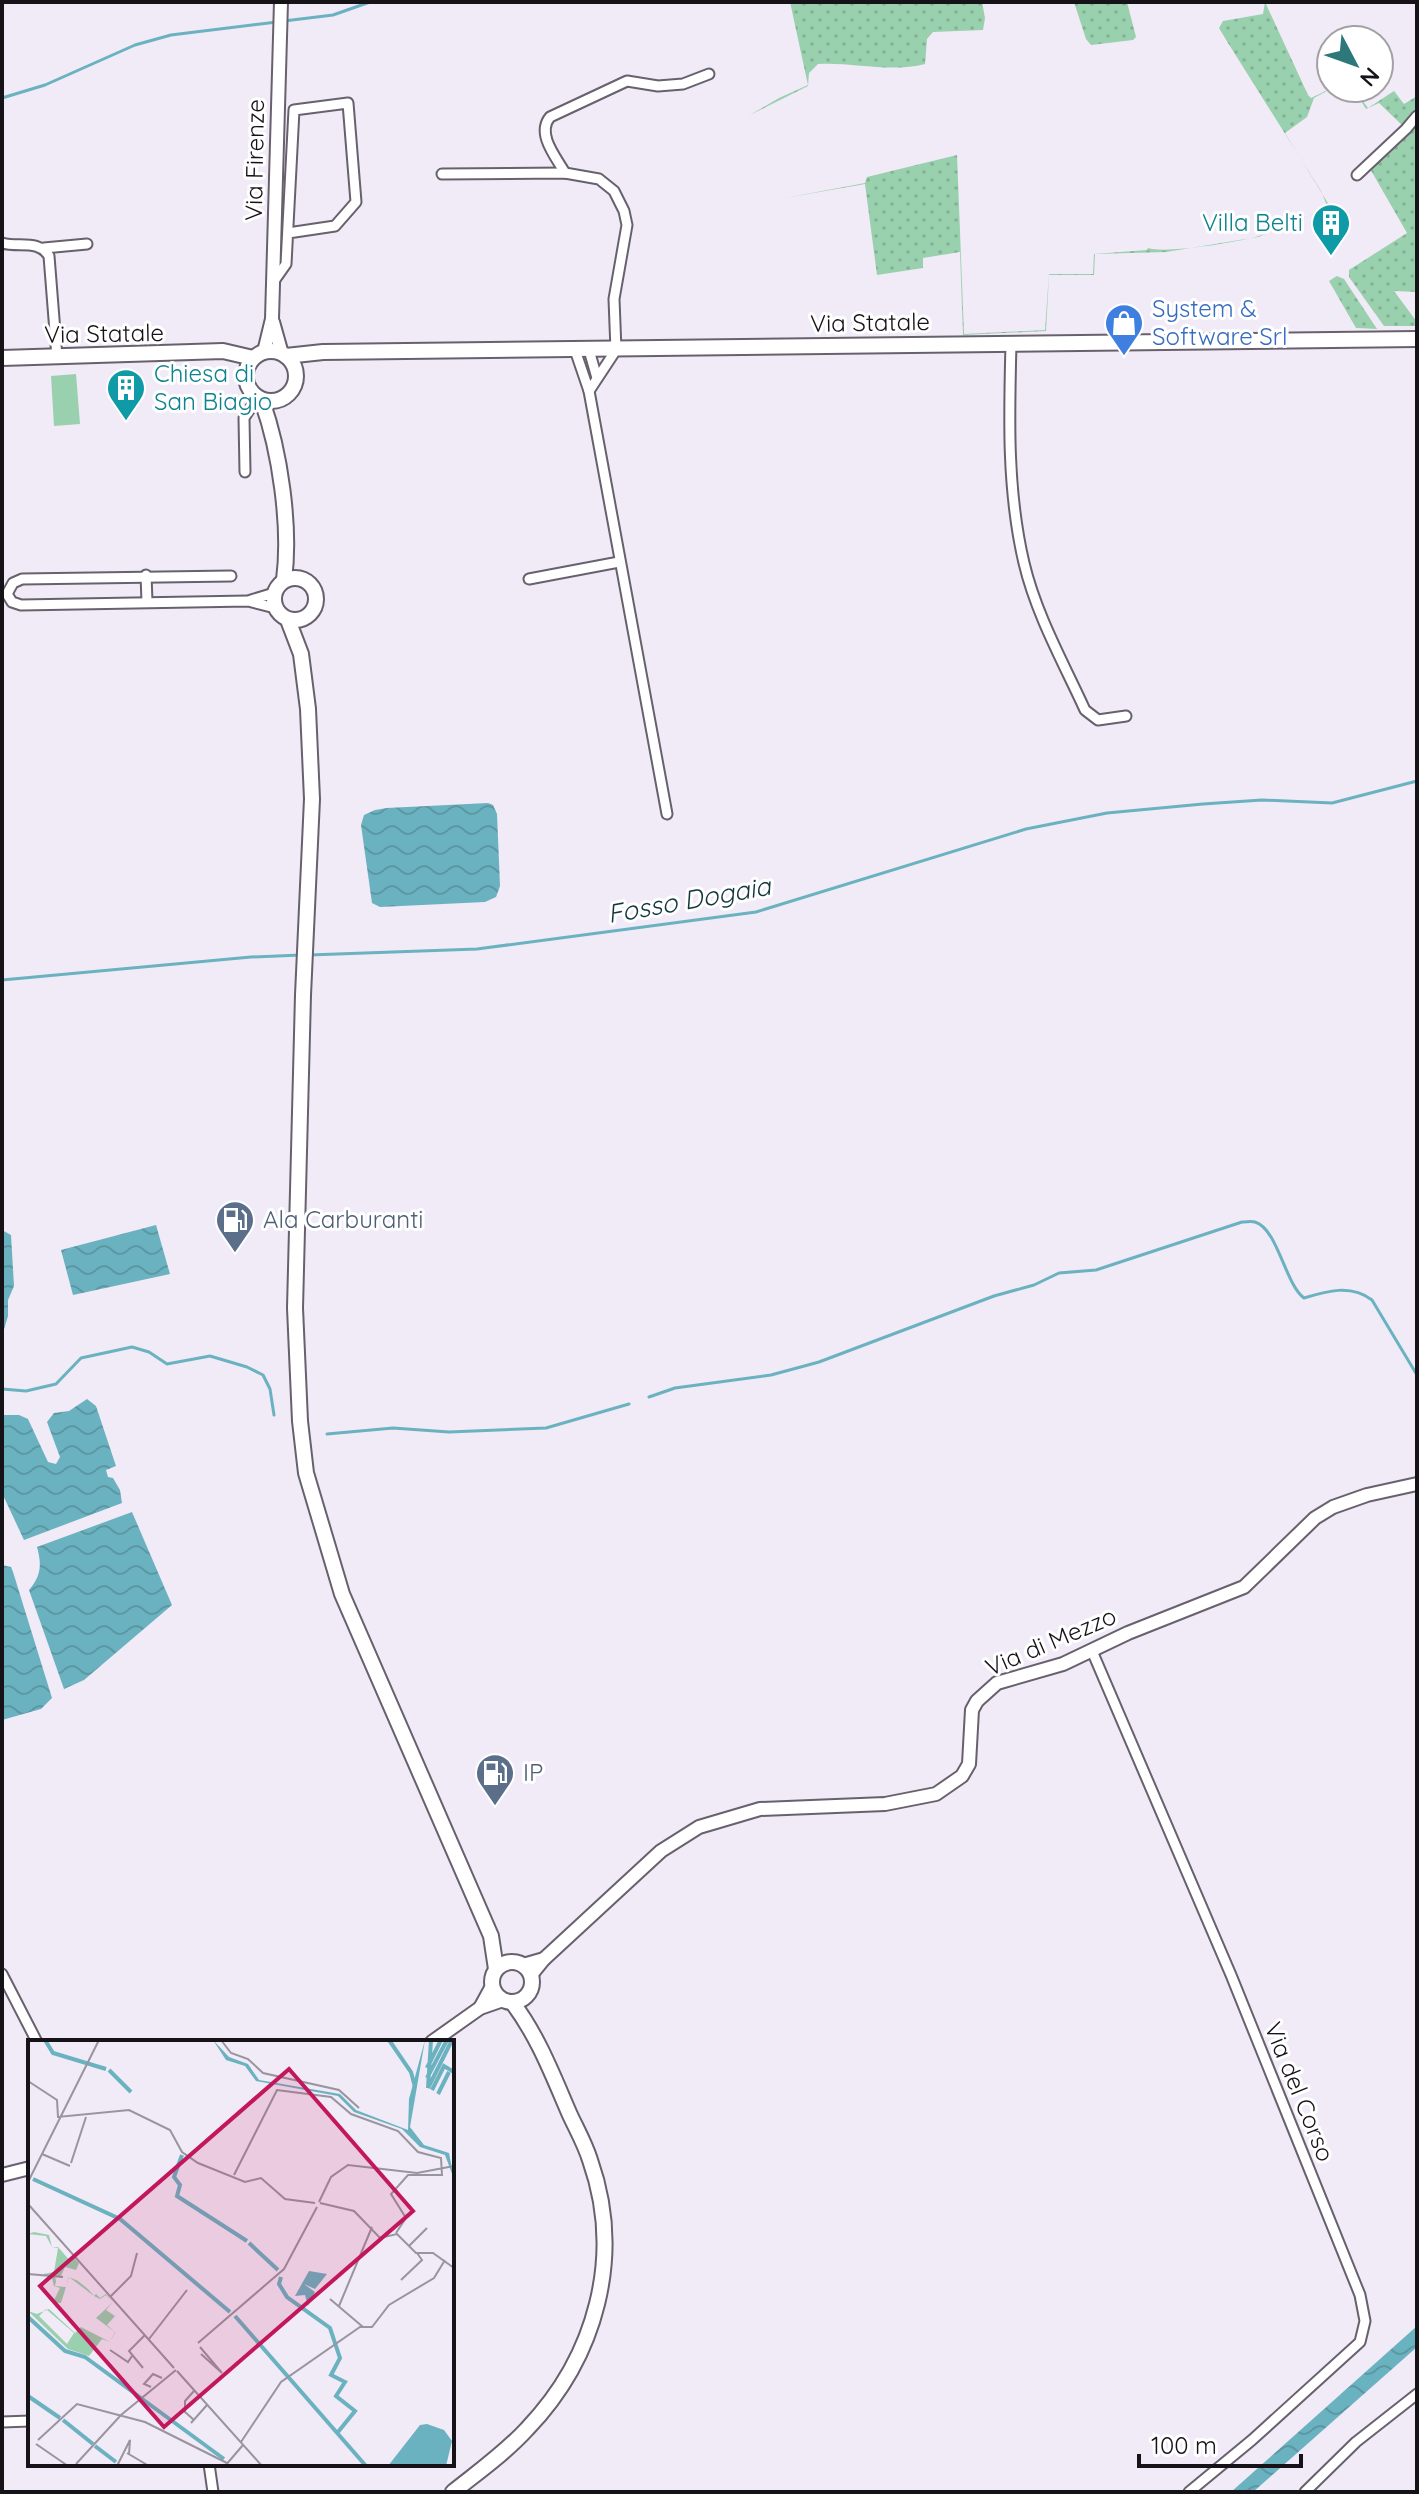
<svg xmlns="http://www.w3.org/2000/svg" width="1419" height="2494" font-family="Quicksand,sans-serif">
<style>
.grass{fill:url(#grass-dots)}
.park{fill:#99d0ad}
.water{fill:url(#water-waves)}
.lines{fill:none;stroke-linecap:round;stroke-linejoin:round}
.stream{stroke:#6ab2c0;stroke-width:3}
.street-casing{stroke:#68616d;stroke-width:13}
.secondary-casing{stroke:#68616d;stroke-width:16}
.primary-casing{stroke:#68616d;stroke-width:18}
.street{stroke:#fff;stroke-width:9}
.secondary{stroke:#fff;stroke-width:12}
.primary{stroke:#fff;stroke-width:14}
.labels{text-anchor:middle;stroke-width:6;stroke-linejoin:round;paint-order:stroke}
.street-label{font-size:24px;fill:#161318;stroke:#fff}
.culture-label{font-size:24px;fill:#0d838f;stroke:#fff;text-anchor:end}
.shop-label{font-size:24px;fill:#366cbe;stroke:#fff;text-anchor:start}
.service-label{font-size:24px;fill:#4e5e75;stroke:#fff;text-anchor:start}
.water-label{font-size:26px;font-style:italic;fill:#12363d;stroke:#fff}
.inset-river{fill:none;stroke:#6ab2c0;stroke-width:4}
.inset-road{fill:none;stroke:#99949e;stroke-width:2}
.view{fill:#c2185b;fill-opacity:0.15;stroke:#c2185b;stroke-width:4}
.inset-edge{fill:none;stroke:#161318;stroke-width:4}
</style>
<defs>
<pattern id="grass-dots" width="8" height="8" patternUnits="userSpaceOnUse" patternTransform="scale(2)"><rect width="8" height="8" fill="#99d0ad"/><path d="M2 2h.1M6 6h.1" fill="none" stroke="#83b294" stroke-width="1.8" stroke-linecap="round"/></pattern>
<pattern id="water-waves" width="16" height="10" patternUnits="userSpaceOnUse" patternTransform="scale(2)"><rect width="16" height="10" fill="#6ab2c0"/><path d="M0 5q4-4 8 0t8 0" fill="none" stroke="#5b98a4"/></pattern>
</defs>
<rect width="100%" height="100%" fill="#f1eaf7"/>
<g class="grass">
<path d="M790,2H982L985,18L983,30L933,32L927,39L925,64C890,73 853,62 818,64L809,73L808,86L750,115L777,190L785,198L865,183L867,177L957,155L964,334L1045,330L1049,274H1093L1094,254L1147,250L1148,248C1165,254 1239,242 1259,236C1282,229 1305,217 1328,208L1321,191L1228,43L1219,28L1223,21L1263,14L1265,2L1308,95L1311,98L1332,88L1314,98L1307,117L1285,133L1329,205L1328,208L1258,237L1166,252L1095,254L1094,275H1049L1046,331L963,335L960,252L923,258V268L877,275L865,184L785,198L777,190L750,115L779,98L808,85Z"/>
<path d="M1074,2H1127L1136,37L1133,40L1091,45L1086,39Z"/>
<path d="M1353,88L1368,108L1394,91L1404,104L1417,96V113L1405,128L1379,103L1366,109Z"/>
<path d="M1417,120V292L1394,291L1417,322V326H1384L1349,277V270L1407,233L1369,167Z"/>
<path d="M1337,276L1344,279L1377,329L1356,328L1329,281Z"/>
</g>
<path class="park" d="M76,374L80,424L54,426L51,376Z"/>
<g class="water">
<path d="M488,803L493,805L497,814L500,886L496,897L485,902L380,907L372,903L361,825L364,815L375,810L387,808Z"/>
<path d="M156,1225L170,1274L73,1295L61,1250Z"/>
<path d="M2,1230L11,1235L14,1286L8,1300V1316L2,1336Z"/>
<path d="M87,1399L96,1406L116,1466L106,1470L108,1477L113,1478L120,1490L122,1503L24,1540L2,1493V1415H19L28,1419L48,1462L56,1464L60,1457L47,1422L54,1413L69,1411Z"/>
<path d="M132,1512L172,1605L84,1680L64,1689L29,1590C41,1576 42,1565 37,1547Z"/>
<path d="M2,1565L11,1567L13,1572L52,1698L41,1709L2,1720Z"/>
<path d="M1417,2326V2347L1253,2492H1231Z"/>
</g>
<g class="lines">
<g class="stream">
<path d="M284,21L333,15L370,2"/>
<path d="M2,98L45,85L135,45L171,35L277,22"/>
<path d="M309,955L477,949L756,912L1026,829L1107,813L1203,804L1262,800L1332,803L1417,781"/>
<path d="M2,980L251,957L301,955"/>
<path d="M2,1389L26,1391L56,1384L81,1358L132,1347L149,1352L167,1364L210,1356L247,1367L263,1375L270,1389L274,1415"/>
<path d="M649,1397L675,1388L771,1375L819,1362L994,1296L1034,1285L1059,1273L1096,1270L1242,1222C1247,1222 1251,1221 1255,1222C1278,1229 1285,1284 1304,1298C1327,1291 1351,1284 1372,1300L1417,1375"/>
<path d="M327,1434L393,1428L449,1432L546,1428L629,1404"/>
</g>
<defs>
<g id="street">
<path d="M565,173C556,157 536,134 550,117L627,81L658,86L683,84L709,74"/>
<path d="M442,174L565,173L599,179L614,191L624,211L627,225L614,299L616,350L589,391"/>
<path d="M1357,175L1406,129L1417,116"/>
<path d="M2,243C19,248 38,239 49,256L57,357"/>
<path d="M44,248L87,244"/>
<path d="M274,281L286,264L294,110L348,103L356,202L335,226L288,233"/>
<path d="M1011,344C1009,417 1007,491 1024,563C1036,614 1063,662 1085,710L1098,720L1126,716"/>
<path d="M575,350L589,391L667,814"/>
<path d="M589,350L597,378"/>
<path d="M245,472L244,418L257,398"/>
<path d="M146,575L147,602"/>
<path d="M231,576L22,579L13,583L7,594L12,602L21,605L248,601L275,608"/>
<path d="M529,579L619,562"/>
<path d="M251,600L274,593"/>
<path d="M1092,1651L1231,1975L1360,2295L1365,2321L1360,2342L1252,2440L1189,2492"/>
<path d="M2,1974L37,2042"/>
<path d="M2,2422L30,2421"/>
<path d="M209,2464L213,2492"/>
<path d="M1305,2492L1356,2442L1417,2394"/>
</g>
<g id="secondary">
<path d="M273,322L282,354"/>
<path d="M264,352L272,319L281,2"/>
<path d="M523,1965L544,1959"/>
<path d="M531,1975L544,1959L661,1851L699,1827L760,1809L885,1804L936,1794L962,1776L969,1764L972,1710L977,1701L997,1683L1063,1664L1128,1633L1244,1587L1315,1518L1333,1507L1367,1495L1417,1484"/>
<path d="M480,2008L492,1986"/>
<path d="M432,2042L480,2008L503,2000"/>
<path d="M2,2175L30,2168"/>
</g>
<g id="primary">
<circle cx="271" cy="376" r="25"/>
<path d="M286,356L323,352L1417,339"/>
<path d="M2,358L223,351L253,358"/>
<path d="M262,401C280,451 291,527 284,580"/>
<circle cx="295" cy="599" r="21"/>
<path d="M288,620L301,654L308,709L312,799L303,995L295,1308L300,1421L306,1473L342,1594L491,1936L496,1969"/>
<circle cx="512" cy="1982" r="20"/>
<path d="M453,2492C478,2472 505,2453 527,2429C596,2357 624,2256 590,2160C585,2144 577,2130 570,2115C553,2076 538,2036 512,2002"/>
</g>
</defs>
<use href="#street" class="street-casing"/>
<use href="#secondary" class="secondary-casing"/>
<use href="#primary" class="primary-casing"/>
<use href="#street" class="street"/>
<use href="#secondary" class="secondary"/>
<use href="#primary" class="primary"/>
</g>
<defs>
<symbol id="building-pin" viewBox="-11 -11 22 30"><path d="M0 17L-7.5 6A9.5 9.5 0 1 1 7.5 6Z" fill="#0f9aa8" stroke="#fff"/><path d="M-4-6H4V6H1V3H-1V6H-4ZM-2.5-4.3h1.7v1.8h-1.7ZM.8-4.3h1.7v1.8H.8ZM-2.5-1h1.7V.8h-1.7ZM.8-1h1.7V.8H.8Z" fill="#fff"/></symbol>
<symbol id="shop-pin" viewBox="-11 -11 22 30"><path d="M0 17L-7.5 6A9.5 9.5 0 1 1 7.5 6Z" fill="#3f7fe0" stroke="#fff"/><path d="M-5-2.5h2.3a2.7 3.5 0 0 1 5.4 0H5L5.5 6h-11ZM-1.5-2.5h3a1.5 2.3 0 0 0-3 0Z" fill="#fff"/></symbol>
<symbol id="fuel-pin" viewBox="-11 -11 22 30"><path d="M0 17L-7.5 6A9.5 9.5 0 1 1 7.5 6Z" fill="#5c6f8a" stroke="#fff"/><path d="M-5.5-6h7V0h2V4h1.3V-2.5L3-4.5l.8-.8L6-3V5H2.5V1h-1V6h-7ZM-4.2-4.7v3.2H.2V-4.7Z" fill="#fff"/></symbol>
</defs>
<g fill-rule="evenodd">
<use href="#building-pin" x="1309" y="201" width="44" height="60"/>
<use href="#shop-pin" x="1102" y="301" width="44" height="60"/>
<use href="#building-pin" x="104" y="366" width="44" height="60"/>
<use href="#fuel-pin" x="213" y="1198" width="44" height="60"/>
<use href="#fuel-pin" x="473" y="1751" width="44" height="60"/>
</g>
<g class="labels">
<g class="street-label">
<text transform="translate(255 160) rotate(-89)" y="8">Via Firenze</text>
<text transform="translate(870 323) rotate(-1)" y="8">Via Statale</text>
<text transform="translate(104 334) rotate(-1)" y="8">Via Statale</text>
<text transform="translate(1051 1642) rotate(-23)" y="8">Via di Mezzo</text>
<text transform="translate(1299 2092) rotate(68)" y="8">Via del Corso</text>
</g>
<g class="culture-label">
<text x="1303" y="231">Villa Belti</text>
<text x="154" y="382" text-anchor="start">Chiesa di<tspan x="154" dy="28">San Biagio</tspan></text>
</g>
<g class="shop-label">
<text x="1152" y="317">System &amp;<tspan x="1152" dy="28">Software Srl</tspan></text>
</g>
<g class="service-label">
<text x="263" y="1228">Ala Carburanti</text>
<text x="523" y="1781">IP</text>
</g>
<g class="water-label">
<text transform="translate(689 900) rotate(-10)" y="9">Fosso Dogaia</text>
</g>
</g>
<g transform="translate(28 2040)">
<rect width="426" height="426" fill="#f1eaf7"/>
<path d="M6,192L21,195L24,207H30L43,222L45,217L51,223L48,230L37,227L33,236H27L28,241L27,246L37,247H38L40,239L41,237L50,241L60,249L66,256L68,254L72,258L78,254L85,262L78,270L87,276L79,285L87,292H88L87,293L82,302L74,299L61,316L40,309L0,271L9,274L21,269L47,293L53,287L82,302L87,292L68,278L85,262L78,255L72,259L66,256L41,237L33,263L25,262L32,248L26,246L24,238L15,234L26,232L30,208L24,207L18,196L0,194ZM18,269L46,293L39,304L11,276Z" fill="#99d0ad" fill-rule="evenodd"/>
<path d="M185,0L201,17L220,24L231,40L312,54L328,70L380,90L381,59L397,0L382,87L396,105L421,113L426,139L417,115L392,107L374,89L326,72L310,56L228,41L217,26L198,20ZM281,231L299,234L287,249L276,244L287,252L280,266L277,255L267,256ZM399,384L416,390L424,401L418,426H360L392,385Z" fill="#6ab2c0"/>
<path class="inset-river" d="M17,0L25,13L78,29M361,0L383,32L387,47M399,28L413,0M81,30L103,52M399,38L419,0M400,48L424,0M400,48L403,0M404,50L416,26L426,32M410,54L421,32M154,115L146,137L152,145L149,156L219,201M5,139L92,179L202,272M221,203L250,230M253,237L251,244L259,257L302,288L312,318L303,335L317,342L308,356L327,371L310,392M207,276L338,426M0,277L37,311L57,317L196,419M0,356L32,378M35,380L65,404M67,406L88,422"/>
<path class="inset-road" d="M193,0L203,13L220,19L235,33L311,50L331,68M0,41L29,60L30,77L101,70L142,90L154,112L170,123L217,142L233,138L257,159L287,163M14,114L42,126M43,123L58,77M206,135L249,50L303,57L323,74L370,91L390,112L413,118L414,135H380L363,154L378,178L368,193M0,142L71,0M291,162L303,137L320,125L389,133L426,126M292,163L326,171L352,198L369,194L388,213H405L426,228M0,164L146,328M381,206L399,188M0,234L35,237M373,240L394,220L389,213M82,257L103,236L109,213M302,259L335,287M311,266L344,187M121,299L159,250M170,303L256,229L289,167M172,307L194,333M82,310L100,322L104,316M173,314L194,333M115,328L101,311L117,295M149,331L234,426M123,347L116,344L125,334L134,338M166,351L157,361V372L166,380M163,383L179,365M10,400L49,364L117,382L199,423M213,402L253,342L332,287H344L361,265L406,238L417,220M8,404L40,426M99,413L121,426M48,424L93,375L148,330M89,426L102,400L101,414M197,426L215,405"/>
<path class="view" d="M261,29L385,171L136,387L12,246Z"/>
<rect width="426" height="426" class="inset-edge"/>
</g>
<rect width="1419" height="2494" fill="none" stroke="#161318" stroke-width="8"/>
<g transform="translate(1355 64) rotate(131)"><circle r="38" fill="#ffffff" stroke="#a2a1a3" stroke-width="2"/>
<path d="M0-6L14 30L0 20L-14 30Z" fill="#2e787a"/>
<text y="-12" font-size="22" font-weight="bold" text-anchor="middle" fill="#161318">N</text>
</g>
<path d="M1139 2454v12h162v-12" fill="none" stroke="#161318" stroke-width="4"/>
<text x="1151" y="2454" font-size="24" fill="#161318" stroke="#ffffff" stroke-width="6" paint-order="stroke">100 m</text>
</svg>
